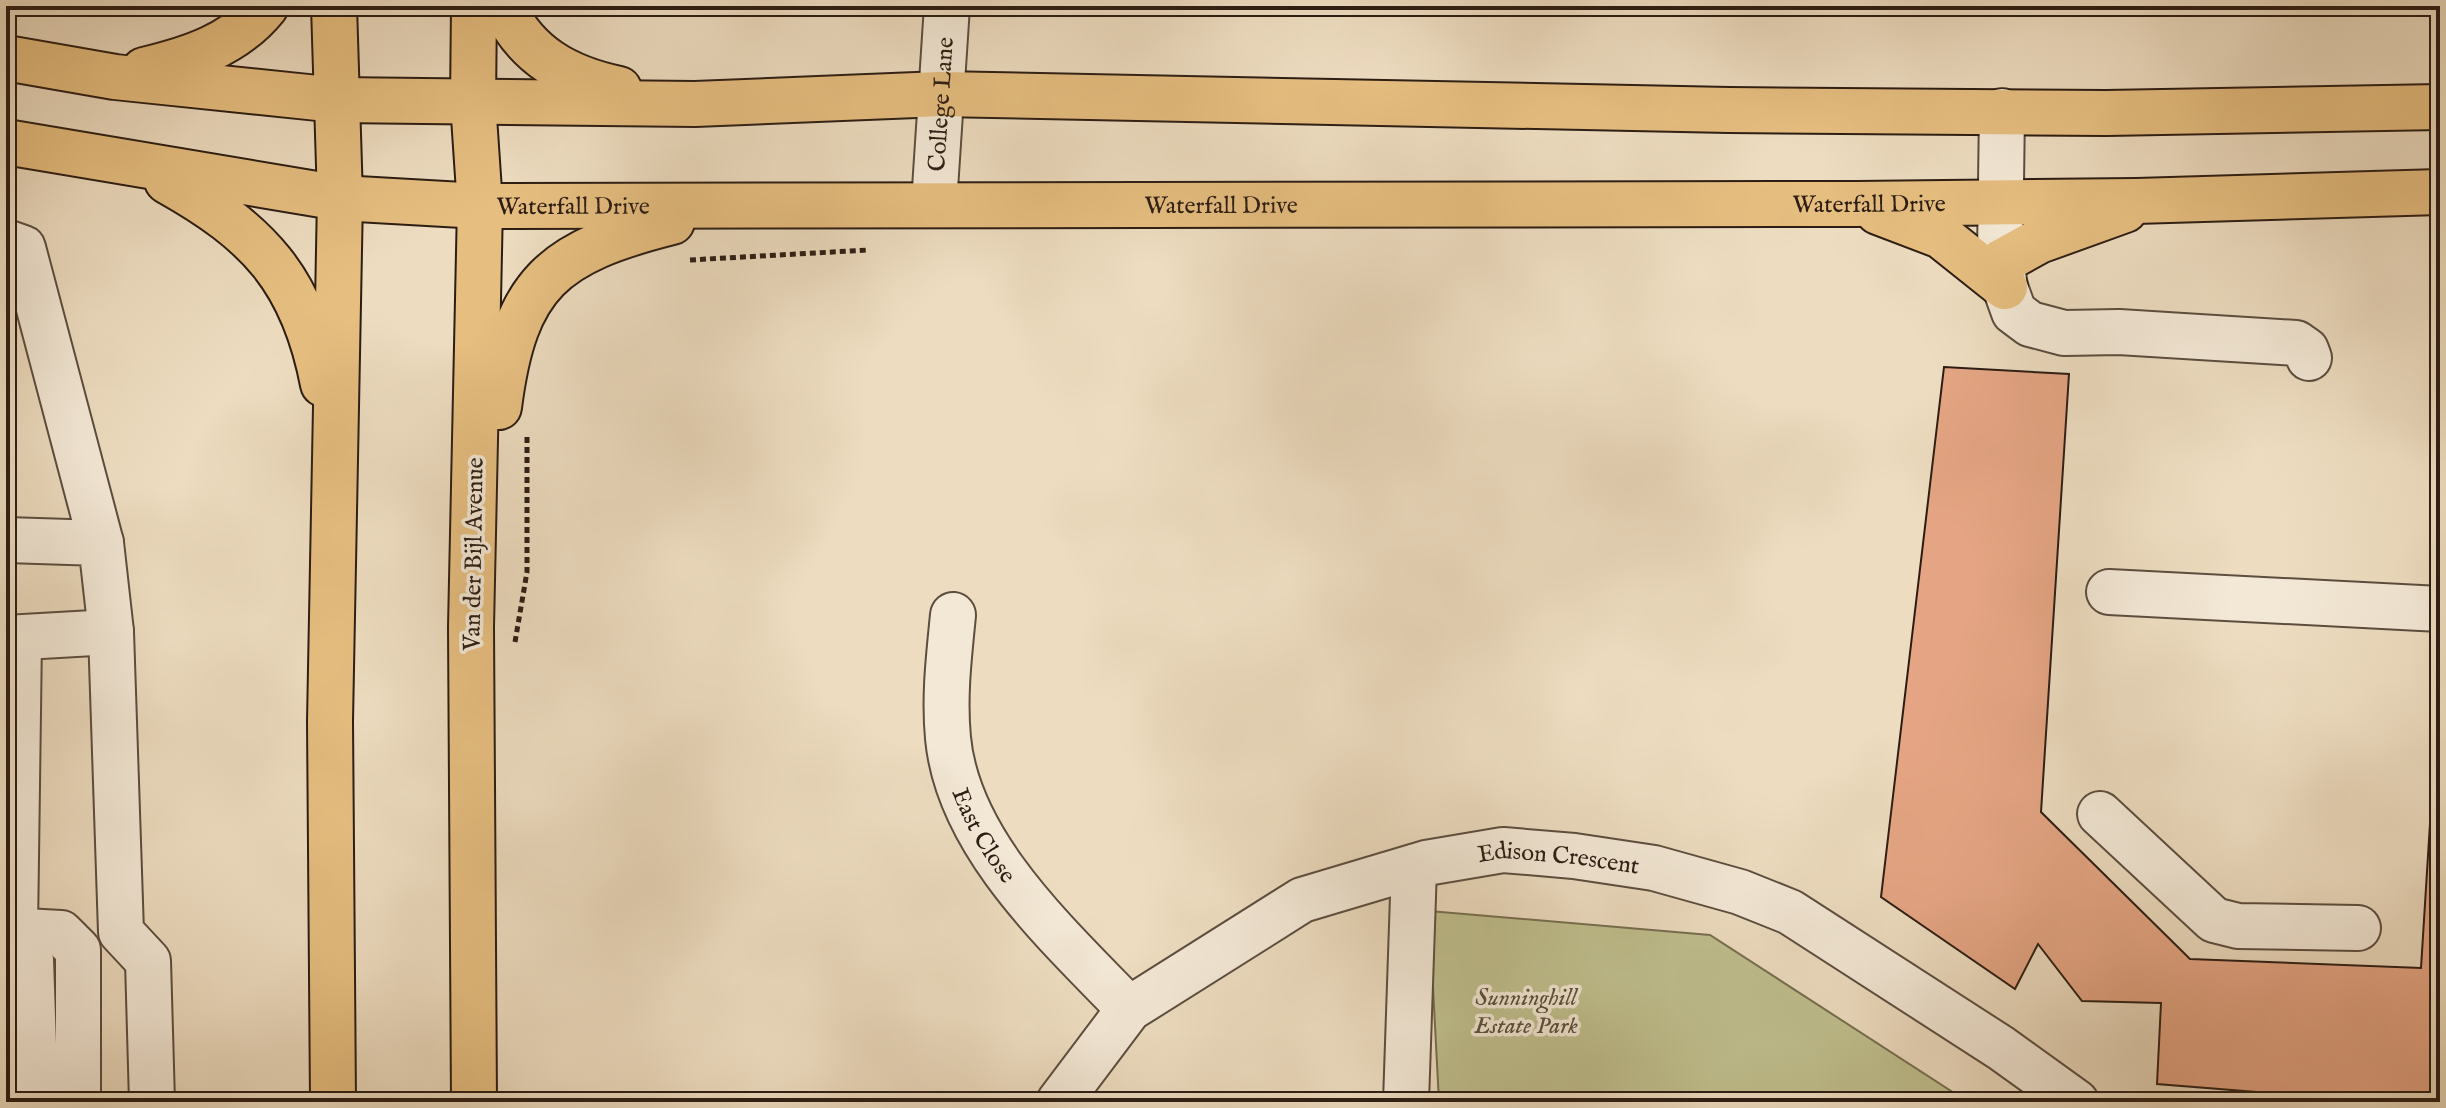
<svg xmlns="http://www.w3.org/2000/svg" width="2446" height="1108" font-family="'IM FELL English',serif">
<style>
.green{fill:#bfbe8d;stroke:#766e50;stroke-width:2}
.building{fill:#e5a584;stroke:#2c1d14;stroke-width:2}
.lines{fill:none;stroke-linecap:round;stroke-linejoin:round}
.minor-casing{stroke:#5c4d3f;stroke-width:48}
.major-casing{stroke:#2c1d14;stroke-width:48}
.path{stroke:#2c1d14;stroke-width:5;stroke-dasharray:6 4;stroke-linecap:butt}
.minor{stroke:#f3e8d6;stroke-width:44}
.major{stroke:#e6be80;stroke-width:44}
.labels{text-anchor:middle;stroke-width:7;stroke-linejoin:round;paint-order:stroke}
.street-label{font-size:24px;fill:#2c1d14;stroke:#f3e8d6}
.park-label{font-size:24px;font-style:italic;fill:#584d38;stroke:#f3e8d6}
</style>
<rect width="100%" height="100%" fill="#eddcc0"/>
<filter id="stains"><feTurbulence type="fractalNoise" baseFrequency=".0025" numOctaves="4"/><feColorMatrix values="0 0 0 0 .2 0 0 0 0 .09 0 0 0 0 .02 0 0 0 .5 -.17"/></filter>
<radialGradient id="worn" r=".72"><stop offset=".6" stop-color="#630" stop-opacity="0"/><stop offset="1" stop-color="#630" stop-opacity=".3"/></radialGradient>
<path class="green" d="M1429,911L1710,935L1968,1102H1439Z"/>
<path class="building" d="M1944,367L2069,374L2041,812L2190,959L2421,968L2440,663V1102H2382L2157,1084L2161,1003L2082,1001L2038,944L2015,989L1881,897Z"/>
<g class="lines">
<defs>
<g id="minor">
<path d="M2002,111L2000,254L2005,287L2014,312L2030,324L2064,333L2119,332L2296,343L2306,350L2309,358"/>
<path id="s1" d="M934,204L947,6"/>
<path d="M6,242L23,248L101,543"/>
<path d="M6,540L101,543L111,632L121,932L148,961L152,1102"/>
<path d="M2109,592L2440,609"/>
<path id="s2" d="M953,615C949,656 944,696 948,738C958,845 1058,935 1129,1009"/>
<path d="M6,638L111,632"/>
<path d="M2100,814L2214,920L2238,926L2358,928"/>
<path d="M6,930L61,933L78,950V1102"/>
<path d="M15,930L19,639"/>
<path d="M6,951H19L31,959L36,1102"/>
<path id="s3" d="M1059,1102L1129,1009L1302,900L1426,863L1503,850L1574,856L1654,868L1740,892L1790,912L2001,1048L2076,1102"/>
<path d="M1406,1102L1414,867"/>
</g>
<g id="major">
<path d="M474,6L473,102L480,206L471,627L474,1102"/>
<path d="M503,6C526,56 567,78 619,89"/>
<path d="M6,58L115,77L337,100L695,104L941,94L1729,110L2106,113L2440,107"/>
<path d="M144,70C190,59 235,45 266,6"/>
<path id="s4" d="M6,142L340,198L480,206L1856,204L2136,201L2440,192"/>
<path d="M167,181C258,232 303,279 323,384"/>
<path d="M1878,212L1941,236L2005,287"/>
<path d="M2001,262L2039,241L2125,210"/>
<path d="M499,407C515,282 553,252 672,222"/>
<path d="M333,1102L330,721L340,198L334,6"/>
</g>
</defs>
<use href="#minor" class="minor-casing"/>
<use href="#major" class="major-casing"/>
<g class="path">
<path d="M690,260L868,250"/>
<path d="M515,642L527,572V437"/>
</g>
<use href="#minor" class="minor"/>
<use href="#major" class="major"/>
</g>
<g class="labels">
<g class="street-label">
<text dy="8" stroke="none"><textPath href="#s1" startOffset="100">College Lane</textPath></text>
<text dy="8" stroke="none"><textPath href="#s4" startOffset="1868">Waterfall Drive</textPath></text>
<text dy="8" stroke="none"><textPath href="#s4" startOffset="1220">Waterfall Drive</textPath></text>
<text dy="8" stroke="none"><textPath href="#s4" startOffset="572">Waterfall Drive</textPath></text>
<text transform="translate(473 554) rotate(-89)" y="8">Van der Bijl Avenue</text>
<text dy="8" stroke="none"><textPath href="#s2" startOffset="228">East Close</textPath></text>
<text dy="8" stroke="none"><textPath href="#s3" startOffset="584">Edison Crescent</textPath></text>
</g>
<g class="park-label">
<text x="1526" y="1005">Sunninghill<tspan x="1526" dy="28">Estate Park</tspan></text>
</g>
</g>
<rect width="2446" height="1108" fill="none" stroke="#eddcc0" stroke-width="32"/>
<rect x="8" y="8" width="2430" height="1092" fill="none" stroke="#2c1d14" stroke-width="4"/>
<rect x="16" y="16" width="2414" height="1076" fill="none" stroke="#2c1d14" stroke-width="2"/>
<rect width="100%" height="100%" filter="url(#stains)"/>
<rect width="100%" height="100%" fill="url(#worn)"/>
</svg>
